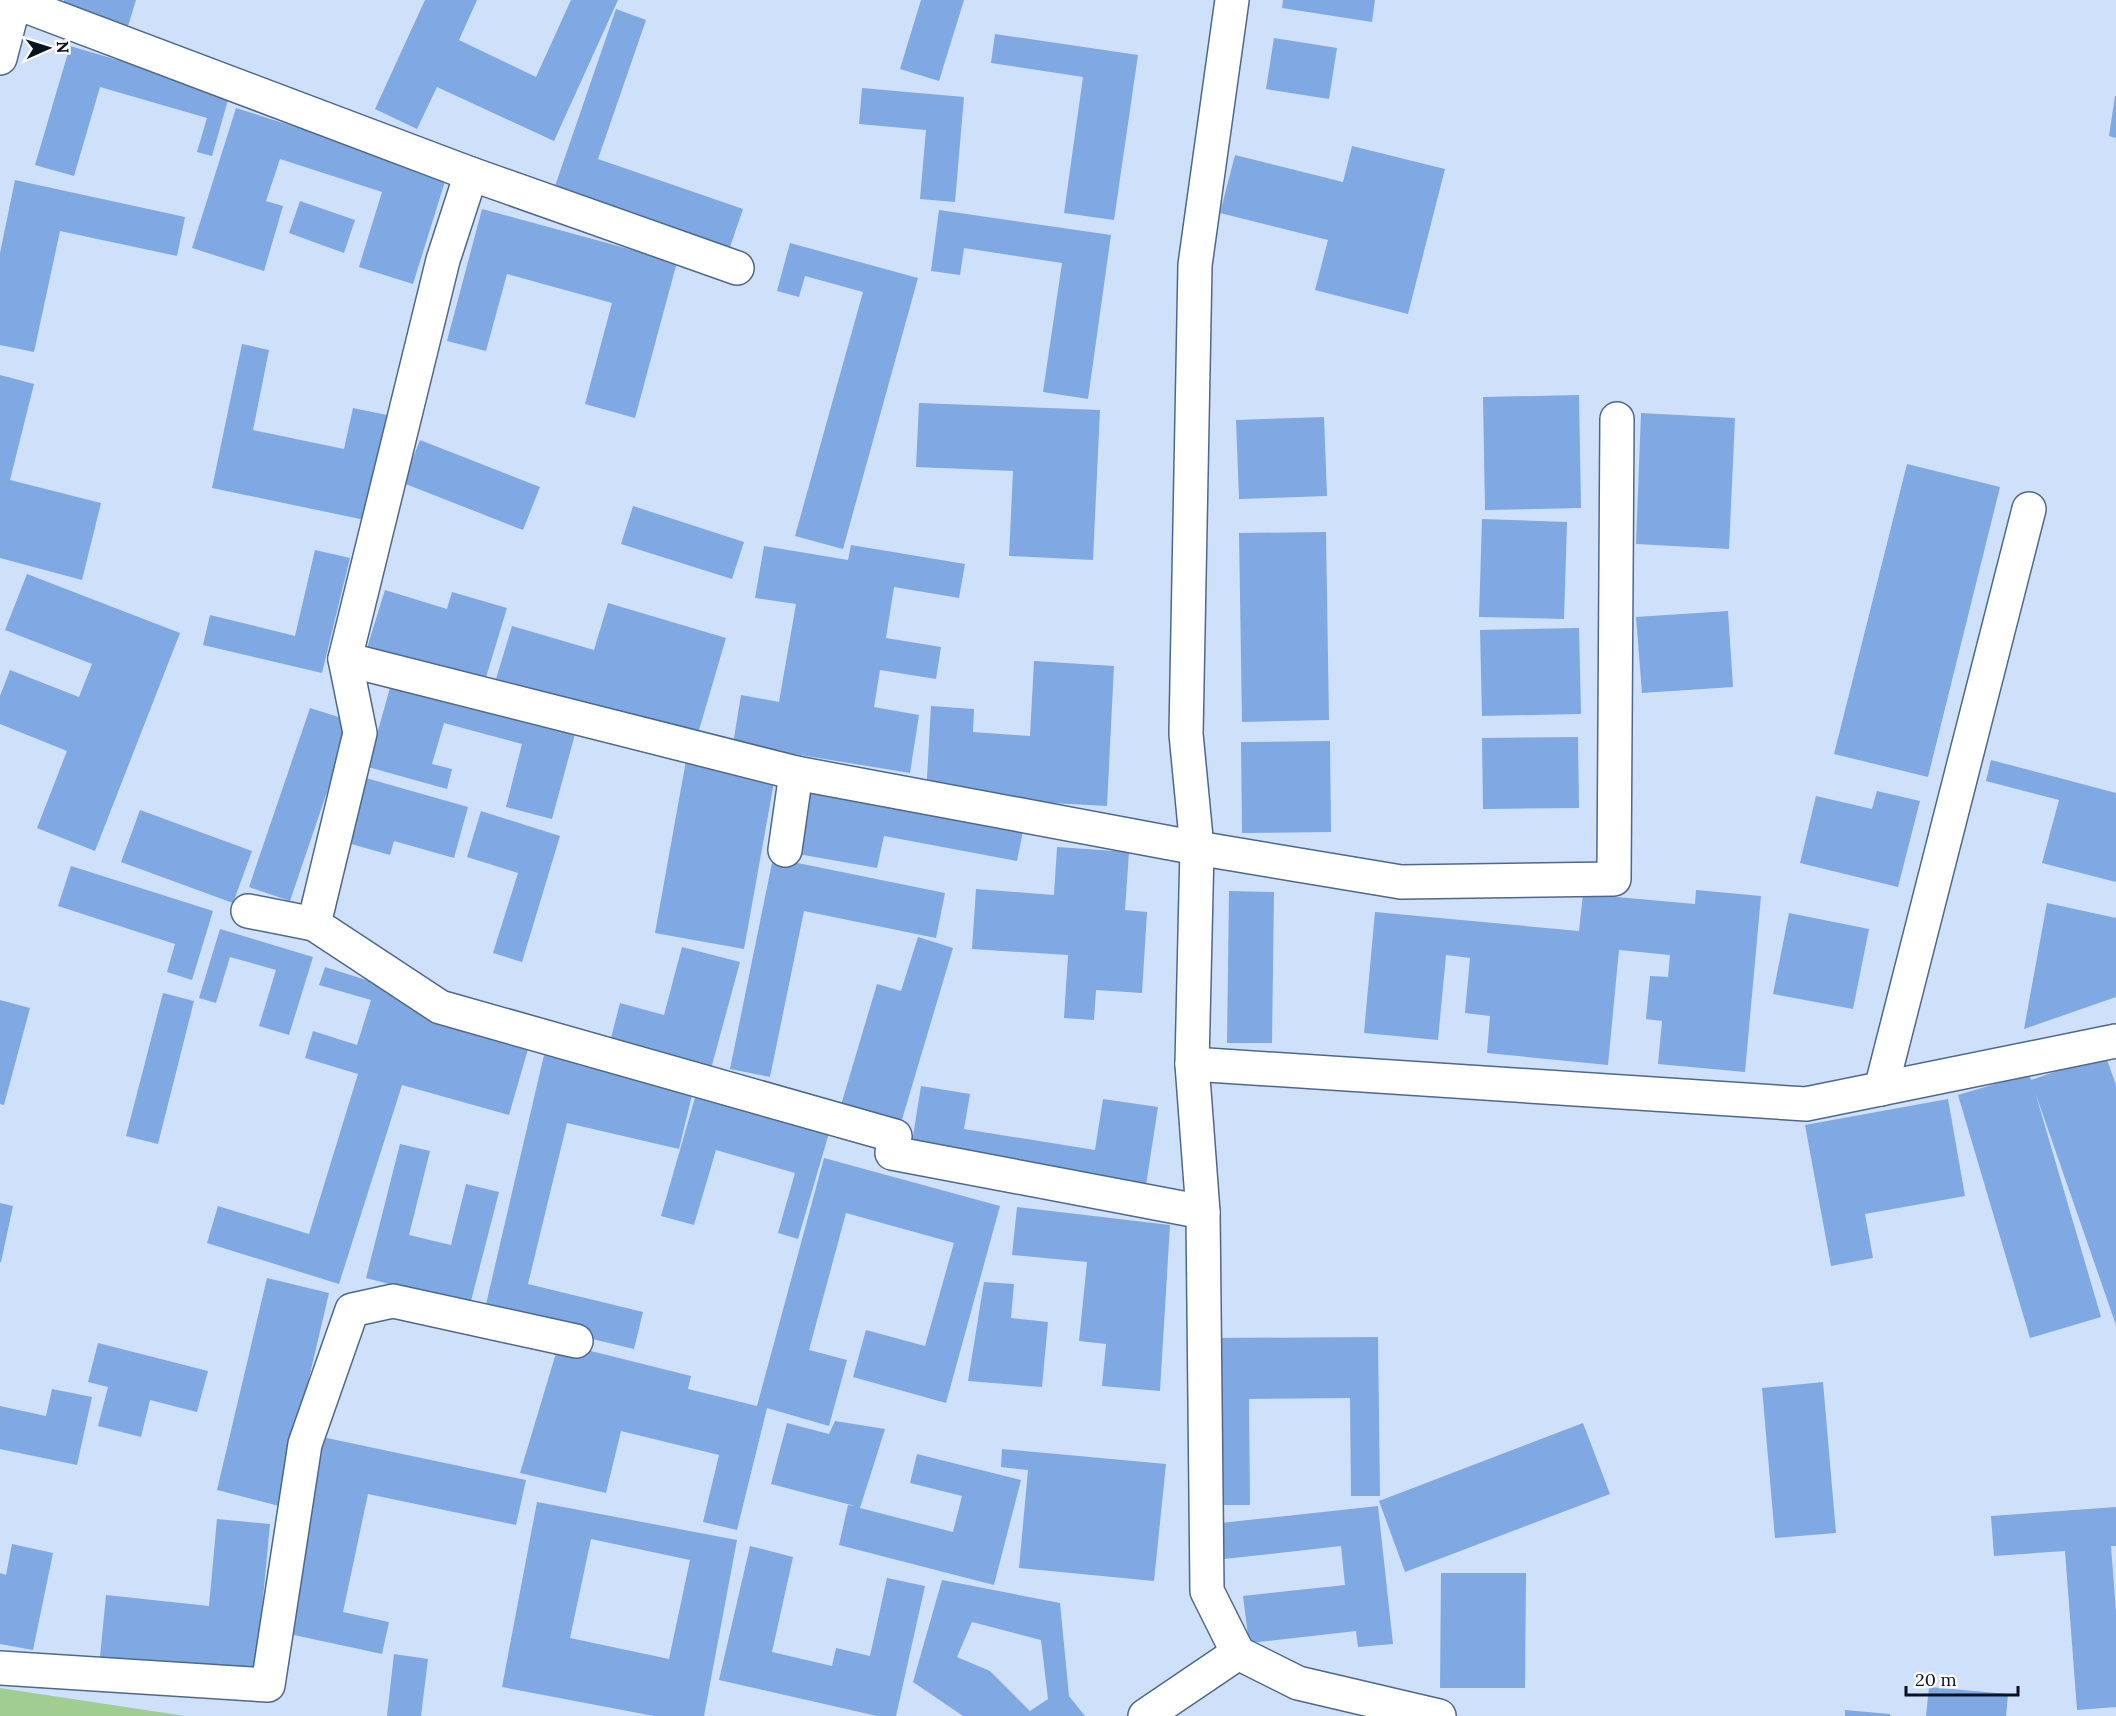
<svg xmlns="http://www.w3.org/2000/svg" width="2116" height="1716" font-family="Lora,serif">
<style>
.green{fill:#a0cd90}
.building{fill:#80a8e2;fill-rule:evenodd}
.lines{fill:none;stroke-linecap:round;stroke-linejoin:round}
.street-casing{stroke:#4e688d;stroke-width:36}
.secondary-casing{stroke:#4e688d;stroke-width:36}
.street{stroke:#fff;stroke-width:33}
.secondary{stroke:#fff;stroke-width:33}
</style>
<rect width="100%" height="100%" fill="#cfe0fa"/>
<path class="green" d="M0,1688L185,1716H0Z"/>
<g class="building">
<path d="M64,0H136L128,26L62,5Z"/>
<path d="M425,0H477L459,40L536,77L571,0H618L554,141L437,87L417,129L375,109Z"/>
<path d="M921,0H964L939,81L900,69Z"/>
<path d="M1283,0H1375L1372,22L1282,8Z"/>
<path d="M616,9L646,20L598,159L743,209L729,250L554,189Z"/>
<path d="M995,34L1138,55L1114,220L1064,213L1083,77L991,63Z"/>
<path d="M1274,38L1337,48L1329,99L1266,89Z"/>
<path d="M70,46L230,93L212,156L197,152L207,118L100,87L74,176L35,165Z"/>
<path d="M862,88L964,97L955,202L920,199L926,130L859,124Z"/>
<path d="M2115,96H2116V138L2109,136Z"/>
<path d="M236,108L447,175L413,284L359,267L382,192L280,159L266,201L283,206L264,271L192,248Z"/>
<path d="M1352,146L1445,169L1408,314L1315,290L1328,240L1220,213L1235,155L1343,182Z"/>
<path d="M15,180L185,217L177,256L60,231L34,352L0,345V253Z"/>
<path d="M300,201L355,220L344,253L289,233Z"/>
<path d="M482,209L677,262L635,418L585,404L612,303L507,274L486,351L447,341Z"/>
<path d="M939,210L1111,235L1088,399L1043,392L1062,263L964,248L960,275L931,271Z"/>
<path d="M790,243L918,278L843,549L795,536L863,292L805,276L799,297L777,291Z"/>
<path d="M242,344L269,350L253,430L344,449L353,408L387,415L365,520L212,488Z"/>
<path d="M0,375L34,384L10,480L101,503L82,580L0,558Z"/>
<path d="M1579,395L1581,508L1485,510L1483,397Z"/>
<path d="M919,403L1100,410L1093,560L1009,556L1013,471L916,467Z"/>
<path d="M1641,413L1735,418L1729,549L1636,544Z"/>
<path d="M1324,417L1327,496L1239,499L1236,420Z"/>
<path d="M420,440L540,487L523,530L403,483Z"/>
<path d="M1907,464L2000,487L1928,777L1834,754Z"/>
<path d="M633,506L744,542L732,579L621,544Z"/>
<path d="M1482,519L1567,522L1564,619L1479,617Z"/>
<path d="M1326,532L1329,720L1242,722L1239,533Z"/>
<path d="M851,545L965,564L959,598L894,587L886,638L941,647L936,679L880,670L874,707L919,715L910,773L733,744L741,695L779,702L796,604L755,598L764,546L848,560Z"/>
<path d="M315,550L350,558L322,673L203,645L210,615L295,636Z"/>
<path d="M27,574L180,633L95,851L37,828L67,751L0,724V696L10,670L79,697L92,664L5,630Z"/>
<path d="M385,590L447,609L452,592L507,608L484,684L367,648Z"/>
<path d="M608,603L726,638L697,737L496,679L512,626L594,650Z"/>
<path d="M1728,611L1733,687L1642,693L1636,617Z"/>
<path d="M1579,628L1581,714L1482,716L1480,630Z"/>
<path d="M1034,661L1114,666L1107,806L926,796L931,706L974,709L973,732L1030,736Z"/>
<path d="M391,684L575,734L552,819L506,807L522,744L444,723L432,764L452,769L447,789L368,767Z"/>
<path d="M310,708L351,721L290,901L249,887Z"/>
<path d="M1578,737L1579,808L1483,809L1482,738Z"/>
<path d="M1330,741L1331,832L1242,833L1241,742Z"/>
<path d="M687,755L776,771L744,949L655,933Z"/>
<path d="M1991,760L2116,793V882L2042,863L2059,800L1986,781Z"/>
<path d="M366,778L468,807L454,858L394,841L390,855L348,843Z"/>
<path d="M811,785L1024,826L1017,861L884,836L877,868L798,854Z"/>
<path d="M1877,791L1920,801L1898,887L1800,863L1816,796L1872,809Z"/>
<path d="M140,810L252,851L233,903L121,862Z"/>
<path d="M481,811L560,836L522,962L493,953L518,873L467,857Z"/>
<path d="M1057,847L1129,852L1125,910L1147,912L1142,993L1096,990L1094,1020L1064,1018L1068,955L972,949L976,889L1054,895Z"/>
<path d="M773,858L945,893L936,938L804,911L770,1077L730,1069Z"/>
<path d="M71,866L213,911L192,980L167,972L175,944L58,906Z"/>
<path d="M1696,890L1761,896L1745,1072L1658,1064L1662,1021L1646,1019L1650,976L1668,977L1670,955L1619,950L1608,1065L1487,1053L1490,1016L1465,1013L1470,958L1446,955L1438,1040L1364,1033L1375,912L1579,931L1583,894L1695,904Z"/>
<path d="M1229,891L1274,892L1272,1043H1227Z"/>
<path d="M2047,903L2116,918V997L2024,1029Z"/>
<path d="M1789,913L1869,929L1853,1009L1773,994Z"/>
<path d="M220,929L313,957L289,1035L259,1026L276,970L230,957L216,1003L199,998Z"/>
<path d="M918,937L953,948L901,1123L841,1105L877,984L901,991Z"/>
<path d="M682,947L740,962L711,1069L610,1042L620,1003L664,1015Z"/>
<path d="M325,967L427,999L530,1042L509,1115L402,1085L339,1284L207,1243L218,1206L309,1234L358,1074L305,1058L313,1031L357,1045L371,1000L319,985Z"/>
<path d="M163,993L194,1001L158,1144L126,1136Z"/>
<path d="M0,1000L30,1008L4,1105L0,1104Z"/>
<path d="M2105,1054L2116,1085V1325L2035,1092L2101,1317L2030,1338L1958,1095L2029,1074L2031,1080Z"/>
<path d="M544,1055L693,1091L679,1149L567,1123L528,1284L643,1312L634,1349L484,1313Z"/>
<path d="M921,1086L970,1094L964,1129L1095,1150L1103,1099L1158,1107L1146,1185L911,1149Z"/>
<path d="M696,1094L829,1133L798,1239L778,1233L795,1173L716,1150L694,1225L661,1216Z"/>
<path d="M1948,1099L1965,1196L1865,1214L1873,1258L1831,1266L1805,1125Z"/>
<path d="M400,1144L430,1151L409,1235L451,1245L466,1184L499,1192L470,1305L366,1278Z"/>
<path d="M824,1158L1000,1206L946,1403L853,1377L866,1330L925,1346L954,1243L846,1213L809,1350L847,1360L829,1426L767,1408L737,1530L703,1522L719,1455L621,1431L606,1493L520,1473L559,1343L691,1376L688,1389L757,1406Z"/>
<path d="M0,1203L13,1206L1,1262H0Z"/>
<path d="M1017,1207L1170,1225L1160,1391L1102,1386L1106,1344L1079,1341L1087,1262L1012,1255Z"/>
<path d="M267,1278L329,1293L279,1506L217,1490Z"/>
<path d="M984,1282L1014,1284L1011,1318L1048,1322L1042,1387L968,1381Z"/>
<path d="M1378,1337L1380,1496H1351L1350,1398L1249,1399L1250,1505H1210L1208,1338Z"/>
<path d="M98,1343L208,1371L197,1412L150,1400L141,1437L98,1426L108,1387L88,1382Z"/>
<path d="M1823,1382L1836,1533L1775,1538L1762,1388Z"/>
<path d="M52,1389L92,1397L77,1465L0,1449V1406L46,1416Z"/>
<path d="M835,1421L885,1429L860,1508L953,1532L962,1496L910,1483L917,1454L1021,1480L994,1585L839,1545L848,1505L855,1506L771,1484L787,1423L829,1434Z"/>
<path d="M1583,1423L1610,1494L1405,1572L1379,1501Z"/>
<path d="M322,1437L526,1480L516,1525L368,1494L343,1612L389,1622L382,1654L280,1632Z"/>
<path d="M1002,1449L1166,1464L1154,1581L1019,1568L1028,1470L1001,1467Z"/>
<path d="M537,1502L737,1540L704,1716H654L502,1687ZM591,1539L690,1560L669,1659L570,1638Z"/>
<path d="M1378,1506L1393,1644L1358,1647L1356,1631L1249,1643L1243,1596L1345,1585L1341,1546L1215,1560L1211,1524Z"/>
<path d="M2116,1507V1546H2111L2116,1612V1707L2077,1710L2065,1551L1994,1556L1991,1516Z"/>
<path d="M217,1519L270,1524L256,1672L100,1657L106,1595L209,1606Z"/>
<path d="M12,1544L53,1553L33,1650L0,1644V1573L6,1575Z"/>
<path d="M750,1546L793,1557L772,1652L832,1666L836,1648L870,1656L887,1578L925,1586L896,1716H877L719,1680Z"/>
<path d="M1441,1573H1526L1525,1688H1440Z"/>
<path d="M942,1580L1060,1603L1069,1696L1085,1716H963L913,1682ZM972,1622L1041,1640L1048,1699L1030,1711L990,1671L957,1657Z"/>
<path d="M394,1654L428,1659L421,1716H387Z"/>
<path d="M1929,1687L2008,1694L2006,1716H1926Z"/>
<path d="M1845,1710L1890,1714V1716H1845Z"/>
</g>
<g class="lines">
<defs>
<g id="street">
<path d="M15,2L471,174L737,268"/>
<path d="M471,174L443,260L345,659L796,773"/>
<path d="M345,659L360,733L314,924L440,1007L895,1136L892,1153L1203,1212"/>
<path d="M785,850L796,773L1197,848L1401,882L1614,879L1617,419"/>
<path d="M248,911L314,924"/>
<path d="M1192,1064L1806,1104L2116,1041"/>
<path d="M1881,1089L2029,509"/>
<path d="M0,1668L268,1685L305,1444L352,1310L393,1301L576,1341"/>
<path d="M1145,1716L1238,1653"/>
</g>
<g id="secondary">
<path d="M1232,0L1195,265L1186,734L1197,848L1192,1064L1203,1212L1207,1591L1238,1653L1298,1683L1439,1716"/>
<path d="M0,58L15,0"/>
</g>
</defs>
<use href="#street" class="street-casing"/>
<use href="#secondary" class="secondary-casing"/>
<use href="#street" class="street"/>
<use href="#secondary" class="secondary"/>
</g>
<g transform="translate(48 48) rotate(87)" stroke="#ffffff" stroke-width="4.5" paint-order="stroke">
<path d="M0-4.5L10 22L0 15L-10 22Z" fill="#081220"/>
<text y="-9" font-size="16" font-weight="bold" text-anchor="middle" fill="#081220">N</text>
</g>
<path d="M1906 1686v9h112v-9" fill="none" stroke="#081220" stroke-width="3"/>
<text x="1915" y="1686" font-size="18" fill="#081220" stroke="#ffffff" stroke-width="4.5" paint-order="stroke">20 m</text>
</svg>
